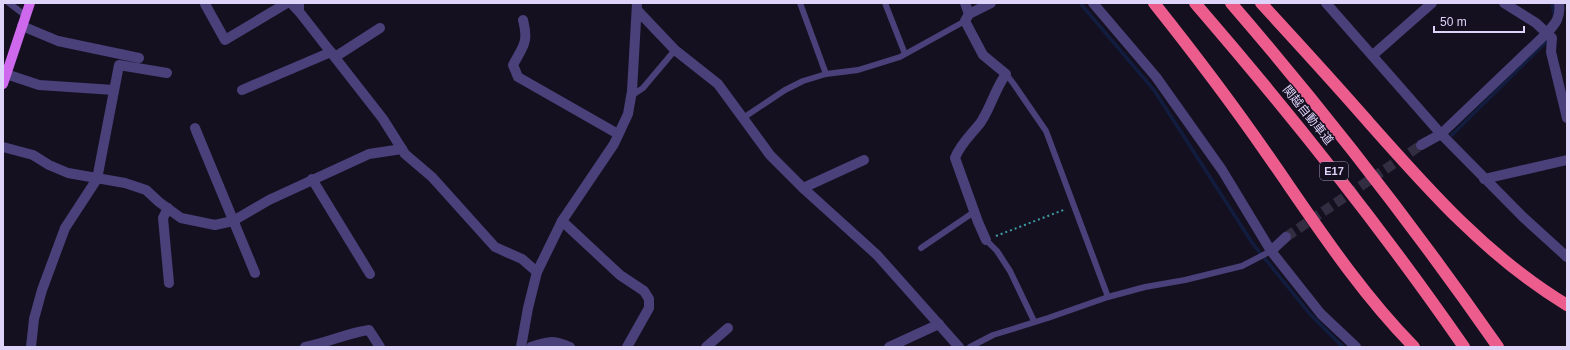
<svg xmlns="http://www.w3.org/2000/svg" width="1570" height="350" font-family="Arial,'Noto Sans JP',sans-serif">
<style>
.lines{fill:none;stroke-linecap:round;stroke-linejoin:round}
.stream{stroke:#111c3e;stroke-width:3.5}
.street-tunnel{stroke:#332d41;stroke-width:10;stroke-dasharray:10 5;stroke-linecap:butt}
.path{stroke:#3c9da6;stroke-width:2;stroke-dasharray:2 3;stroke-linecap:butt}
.lane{stroke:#4a407a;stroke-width:6}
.street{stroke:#4a407a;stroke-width:10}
.primary{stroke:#ce68ed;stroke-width:10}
.highway{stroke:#ec5d8d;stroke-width:12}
.labels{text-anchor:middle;stroke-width:3;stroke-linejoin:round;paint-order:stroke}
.shield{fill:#151020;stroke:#a299b9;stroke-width:1}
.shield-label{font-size:11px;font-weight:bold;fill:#ded4fa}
.street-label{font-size:12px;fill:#ded4fa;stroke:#151020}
</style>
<rect width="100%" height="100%" fill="#151020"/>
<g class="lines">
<g class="stream">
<path d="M1080,3L1154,90L1253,244L1310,314L1343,347"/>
<path d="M1552,3L1554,14"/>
<path d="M1452,135L1547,41"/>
</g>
<path class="street-tunnel" d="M1286,237L1421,145"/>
<path class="path" d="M996,236L1066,209"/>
<g class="lane">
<path d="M9,3L26,16"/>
<path d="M301,3V14"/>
<path d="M800,3L826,74"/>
<path d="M885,3L905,54"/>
<path d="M1006,74L1013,83L1046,131L1108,297"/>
<path d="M631,96L643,88L675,50"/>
<path d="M743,118L785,90L803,81L826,74L858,70L900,57L965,21"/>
<path d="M986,240L997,251L1010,271L1034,321"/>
<path d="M921,248L974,212"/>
<path d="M970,347L993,335L1048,318L1108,297L1145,287L1185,280L1242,266L1271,251"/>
</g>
<g class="street">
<path d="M291,3L301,14L383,119L405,154L432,177L495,247L522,259L537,272"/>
<path d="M965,3L969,14"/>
<path d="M1093,3L1156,77L1222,170L1271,251L1321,314L1356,347"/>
<path d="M1326,3L1441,134L1523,217L1567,257"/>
<path d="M1504,3L1536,23L1552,38L1551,52L1567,118"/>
<path d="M205,4L225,40L287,3"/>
<path d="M638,11L675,50L718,84L770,155L803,188L877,255L959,347"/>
<path d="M523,20C529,43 523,46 513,65L518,77L618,134"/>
<path d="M22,26L58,41L139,58"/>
<path d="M1373,55L1432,3"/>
<path d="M335,57L380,28"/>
<path d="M6,74L39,85L114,90"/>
<path d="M242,90L331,52"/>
<path d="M195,128L255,273"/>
<path d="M1421,145L1441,134L1547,33C1556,23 1561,17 1559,3"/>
<path d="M3,147L33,155L49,165L68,173L125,183L146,190L159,202L181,218L215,225L233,221L269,200L369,154L402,149"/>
<path d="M312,179L370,274"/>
<path d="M1484,179L1567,160"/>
<path d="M803,188L864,160"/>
<path d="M168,208L163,218L169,283"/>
<path d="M562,221L620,275L644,291L649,299V308L627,347"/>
<path d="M986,240L978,222L955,158C960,144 972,134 981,122C991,107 995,89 1006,74L983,55L965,21L969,14L991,3"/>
<path d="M1271,251L1286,237"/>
<path d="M31,347L34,319L42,290L65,228L97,179L119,65L167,73"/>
<path d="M305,347C327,343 347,333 369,330L380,347"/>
<path d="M521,347L528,308L537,272L562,221L614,144L628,114L632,91L637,3"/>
<path d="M531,347C547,341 553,340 570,347"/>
<path d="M706,347L728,328"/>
<path d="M889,347L939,324"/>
</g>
<path class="primary" d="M3,84L30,3"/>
<g class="highway">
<path d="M1154,3C1193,52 1231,102 1267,154C1313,220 1357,289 1414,347"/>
<path d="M1195,3C1290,113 1381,227 1464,347"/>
<path d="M1231,3C1326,113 1415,228 1498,347"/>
<path d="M1261,3C1296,41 1331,79 1365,118C1426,187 1487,257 1567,305"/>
</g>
</g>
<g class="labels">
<rect class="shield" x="1320" y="162" width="28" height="18" rx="3"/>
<g class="shield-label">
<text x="1334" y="175">E17</text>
</g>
<g class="street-label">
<text transform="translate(1308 115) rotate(51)" y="4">関越自動車道</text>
</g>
</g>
<rect width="1570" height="350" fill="none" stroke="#ded4fa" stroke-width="8"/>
<path d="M1434 26v6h90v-6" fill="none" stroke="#ded4fa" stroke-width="2"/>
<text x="1440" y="26" font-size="12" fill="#ded4fa" stroke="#151020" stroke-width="3" paint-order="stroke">50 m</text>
</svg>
